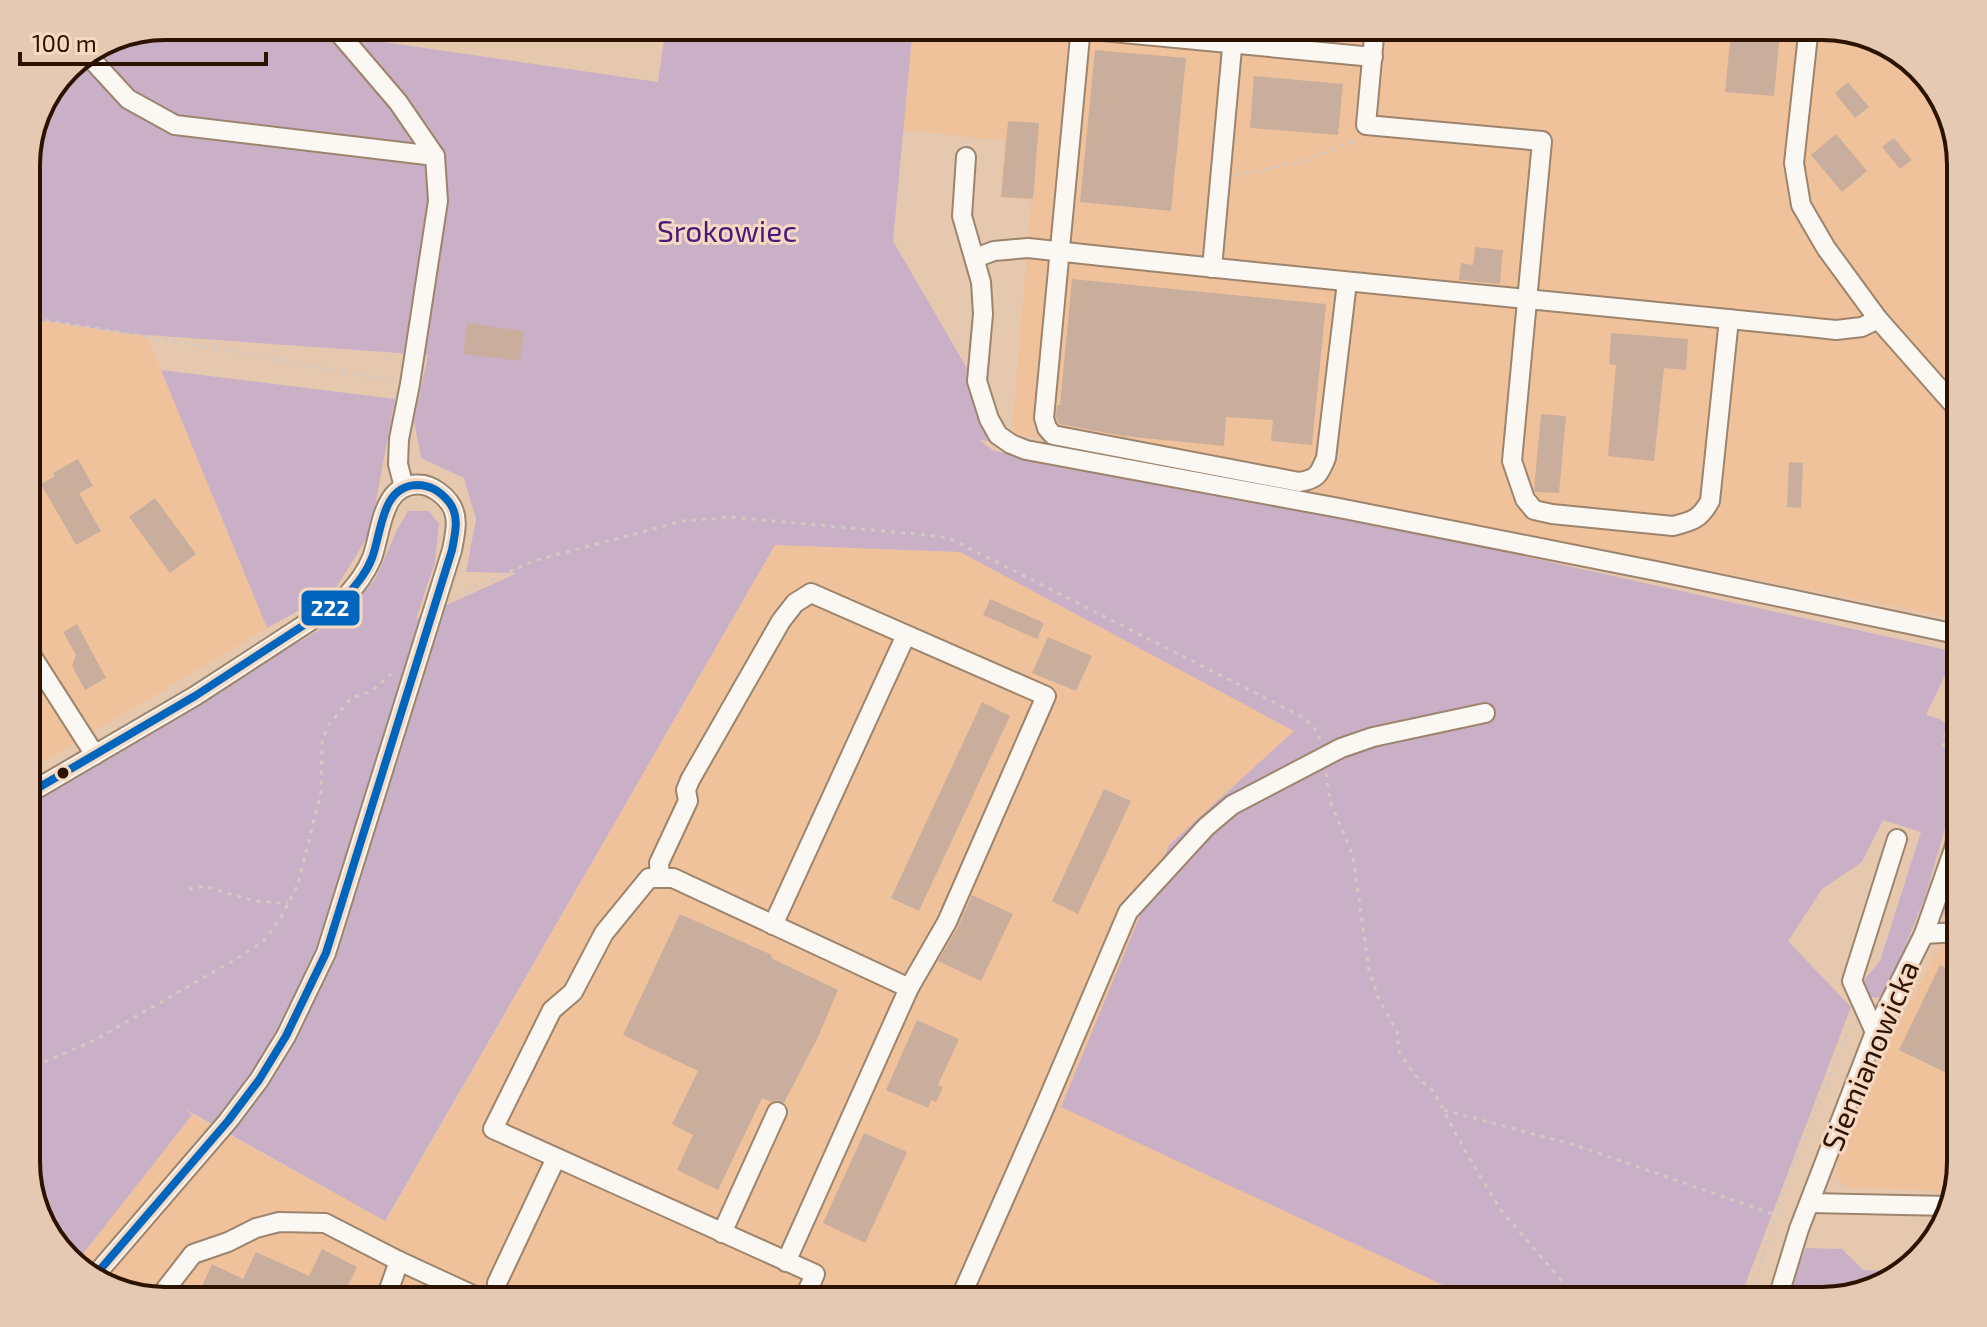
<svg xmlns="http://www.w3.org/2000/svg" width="1987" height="1327" font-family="'Exo 2',sans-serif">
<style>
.built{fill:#f0c29b}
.green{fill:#c9b0c7}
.building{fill:#caae9d}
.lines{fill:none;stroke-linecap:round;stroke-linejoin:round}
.minor-casing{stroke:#9d846c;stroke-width:22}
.path{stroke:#d2c9c2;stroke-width:3;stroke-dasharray:4 6;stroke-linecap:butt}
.minor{stroke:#fbf7f3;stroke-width:18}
.bus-1-casing{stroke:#f5d9c3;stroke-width:14}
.bus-1{stroke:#0065bd;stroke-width:8}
.bus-dot{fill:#2c1300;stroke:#f5d9c3;stroke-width:3}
.labels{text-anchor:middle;stroke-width:6;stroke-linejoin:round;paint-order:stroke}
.park-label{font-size:30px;fill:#49197c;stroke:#f5d9c3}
.street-label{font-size:30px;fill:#2c1300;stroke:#f5d9c3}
.rim{fill:none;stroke:#2c1300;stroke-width:4}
.line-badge{stroke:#f5d9c3;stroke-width:3}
.badge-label{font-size:22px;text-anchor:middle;font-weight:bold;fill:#fff}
</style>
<rect width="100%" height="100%" fill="#e6c8af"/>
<g class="built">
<path d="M900,26H1822L1900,50L1946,103L1961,164V620L1012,433L1031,200L1000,197L1004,141L889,128Z"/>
<path d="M26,303L143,326L267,628L26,772Z"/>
<path d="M775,545L960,552L1294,731L1169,845L1061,1106L1472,1298L1470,1301H165L87,1277L75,1264L192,1115L386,1221Z"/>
<path d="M1961,900V1163L1952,1192L1845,1187L1836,1175L1838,1155L1890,1041L1953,920Z"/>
</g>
<g class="green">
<path d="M165,26H274L658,82L666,26H913L893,241L1011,444L979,440L994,451L1310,509L1956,652L1926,715L1939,719L1961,732V761L1948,818L1925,897L1899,962L1884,995L1877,998L1872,997L1865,991L1864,980L1880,961L1921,832L1883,820L1862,862L1822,889L1788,941L1851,1007L1739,1301H1470L1471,1298L1061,1107L1169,845L1294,731L960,552L775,545L385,1221L185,1109L192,1115L75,1264L44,1231L26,1171V803L321,629L375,580L397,530L408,511H429L439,524L435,562L416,619L517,573L466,572L476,519L464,478L421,458L414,421L428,355L132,334L26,318V156L67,66L112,36Z"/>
<path d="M161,370L395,399L370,533L334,591L267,628Z"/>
<path d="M1961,855V900L1953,920H1947L1943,911Z"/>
<path d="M1806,1248L1842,1249L1863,1270L1900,1272L1884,1286L1823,1301H1785Z"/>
</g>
<g class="building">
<path d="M1731,30L1780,34L1774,96L1725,92Z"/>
<path d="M1095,50L1186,58L1171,211L1080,202Z"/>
<path d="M1254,76L1343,84L1338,135L1250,128Z"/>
<path d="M1848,82L1869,107L1855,118L1835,93Z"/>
<path d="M1008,121L1039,123L1033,199L1001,197Z"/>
<path d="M1836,134L1867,171L1842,192L1811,155Z"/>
<path d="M1894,138L1912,160L1900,169L1882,147Z"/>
<path d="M1475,247L1503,250L1500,284L1459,280L1461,263L1473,265Z"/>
<path d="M1072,279L1326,304L1312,445L1271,441L1273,420L1226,417L1224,446L1123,436L1059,424L1056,417L1057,405H1060Z"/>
<path d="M467,323L524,331L520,361L463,354Z"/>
<path d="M1611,333L1688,339L1686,370L1664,368L1654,461L1608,456L1616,365L1609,364Z"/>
<path d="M1541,414L1566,416L1559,493L1535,492L1534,489Z"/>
<path d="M78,459L93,486L79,493L101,531L76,545L41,484L55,476L53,473Z"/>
<path d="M1789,462L1803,463L1801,508L1787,507Z"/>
<path d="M155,498L196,554L170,573L129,517Z"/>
<path d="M990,599L1044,623L1037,639L983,615Z"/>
<path d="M77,624L106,678L85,690L72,666L76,655L63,632Z"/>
<path d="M1048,637L1092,656L1076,691L1032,673Z"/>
<path d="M982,702L1010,716L919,911L891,898Z"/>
<path d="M1104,789L1131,801L1078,914L1052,901Z"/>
<path d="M972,895L1013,914L981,981L938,961L958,927Z"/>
<path d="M680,914L772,955L771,958L838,990L818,1037L784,1103L777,1100L771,1102L762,1098L718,1190L677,1170L693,1135L672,1124L698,1071L623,1035Z"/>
<path d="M1940,965L1961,975V1080L1899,1050Z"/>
<path d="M917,1020L959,1039L938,1085L943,1087L936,1102L931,1100L928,1108L886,1090Z"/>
<path d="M864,1133L907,1152L865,1243L823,1223Z"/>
<path d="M322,1249L357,1267L341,1301H195L212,1264L243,1279L256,1252L309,1276Z"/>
</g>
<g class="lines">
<defs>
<g id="minor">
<path d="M333,26L398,102L435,156L438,201L410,384L399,439L398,464L404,487"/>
<path d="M1081,26L1044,418L1047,428L1053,435L1299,482C1318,479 1319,474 1326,458L1347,282"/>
<path d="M1375,26L1366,125L1542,141L1512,461L1525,499L1534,510L1552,514L1673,526C1693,521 1700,519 1710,501L1729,319"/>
<path d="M1809,26L1794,163L1801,205L1826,248L1878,319L1961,413"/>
<path d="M1081,29L1373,57"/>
<path d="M90,51L94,62L128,99L175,125L435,156"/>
<path d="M966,157L962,216L981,282L983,314L977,381L989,419L998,435L1011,444L1026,450L1339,508L1661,572L1961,635"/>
<path d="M975,258L994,251L1028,248C1297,278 1567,302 1836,330L1862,327L1878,319"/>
<path d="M1212,268L1234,26"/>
<path d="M26,647L95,755"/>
<path d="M26,795L195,696L344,599C355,586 365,575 372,558C382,531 381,479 424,485C433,487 443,494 449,502C460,516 455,534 452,550L326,953L286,1036L259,1080L228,1121L92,1279"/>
<path d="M660,878L659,863L688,801L686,790L690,780L781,621L795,603L811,593L1046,696L947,922L909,988L786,1262"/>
<path d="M773,925L906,635"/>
<path d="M1924,934L1958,932L1961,926"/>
<path d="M1875,1032L1852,981L1897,839"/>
<path d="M1810,1203L1948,1206"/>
<path d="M722,1233L777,1112"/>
<path d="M158,1299L193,1254L228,1242L256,1228L279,1222L325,1223L399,1261"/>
<path d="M356,1301H359"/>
<path d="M385,1301L399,1261L477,1297L478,1301"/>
<path d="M498,1301L497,1283L556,1158"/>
<path d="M803,1301L815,1274L493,1129L552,1010L573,992L604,933L649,878H673L909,988"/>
<path d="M959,1301L1043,1111L1128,912L1206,827L1232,805L1341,748L1373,737L1485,713"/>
<path d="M1777,1301L1799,1229L1875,1032L1924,934L1954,849L1961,819"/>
</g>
</defs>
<use href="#minor" class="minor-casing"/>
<g class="path">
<path d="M1235,175L1301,162L1351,142L1356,136"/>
<path d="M26,317L179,342L393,381"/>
<path d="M455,597L533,561L683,521L730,517L928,535L951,539L1303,717L1318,732L1320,742"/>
<path d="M1943,747L1950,713"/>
<path d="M1326,773L1330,801L1353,856L1369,970L1379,1000L1397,1031L1399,1052L1414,1074L1434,1092L1465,1151L1500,1209L1579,1301"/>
<path d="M189,889L204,886L254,901L288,903"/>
<path d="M26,1070L93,1041L236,959L264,941L280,919L298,884L321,792L322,740L329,725L350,699L373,690L395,671"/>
<path d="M1444,1110L1578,1146L1776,1215"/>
<path d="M1749,1301L1787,1180L1852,1024"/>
</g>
<use href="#minor" class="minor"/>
<defs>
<path id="bus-1" d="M26,795L195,696L344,599C355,586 366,574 372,558C382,532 381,486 417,485C430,485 441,492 449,502C460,516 455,534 452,550L326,953L286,1036L259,1080L228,1121L92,1279"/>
</defs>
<use href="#bus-1" class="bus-1-casing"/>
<use href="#bus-1" class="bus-1"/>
</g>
<circle class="bus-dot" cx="63" cy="773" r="7"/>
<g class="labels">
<g class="park-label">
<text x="727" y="242">Srokowiec</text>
</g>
<g class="street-label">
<text transform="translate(1871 1056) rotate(-67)" y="10">Siemianowicka</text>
</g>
</g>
<path d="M0 0H1987V1327H0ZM165 40H1822A125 125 0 0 1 1947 165V1162A125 125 0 0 1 1822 1287H165A125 125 0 0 1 40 1162V165A125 125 0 0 1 165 40Z" fill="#e5c9b3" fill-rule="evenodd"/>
<path class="rim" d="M165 40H1822A125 125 0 0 1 1947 165V1162A125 125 0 0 1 1822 1287H165A125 125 0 0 1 40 1162V165A125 125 0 0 1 165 40Z"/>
<rect class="line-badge" x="300" y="589" width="61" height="38" rx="8" fill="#0065bd"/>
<g class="badge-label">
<text x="330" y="616">222</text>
</g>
<path d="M20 52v12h246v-12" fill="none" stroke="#2c1300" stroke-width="4"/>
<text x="32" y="52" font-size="24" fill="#2c1300" stroke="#f5d9c3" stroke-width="6" paint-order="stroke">100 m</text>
</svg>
